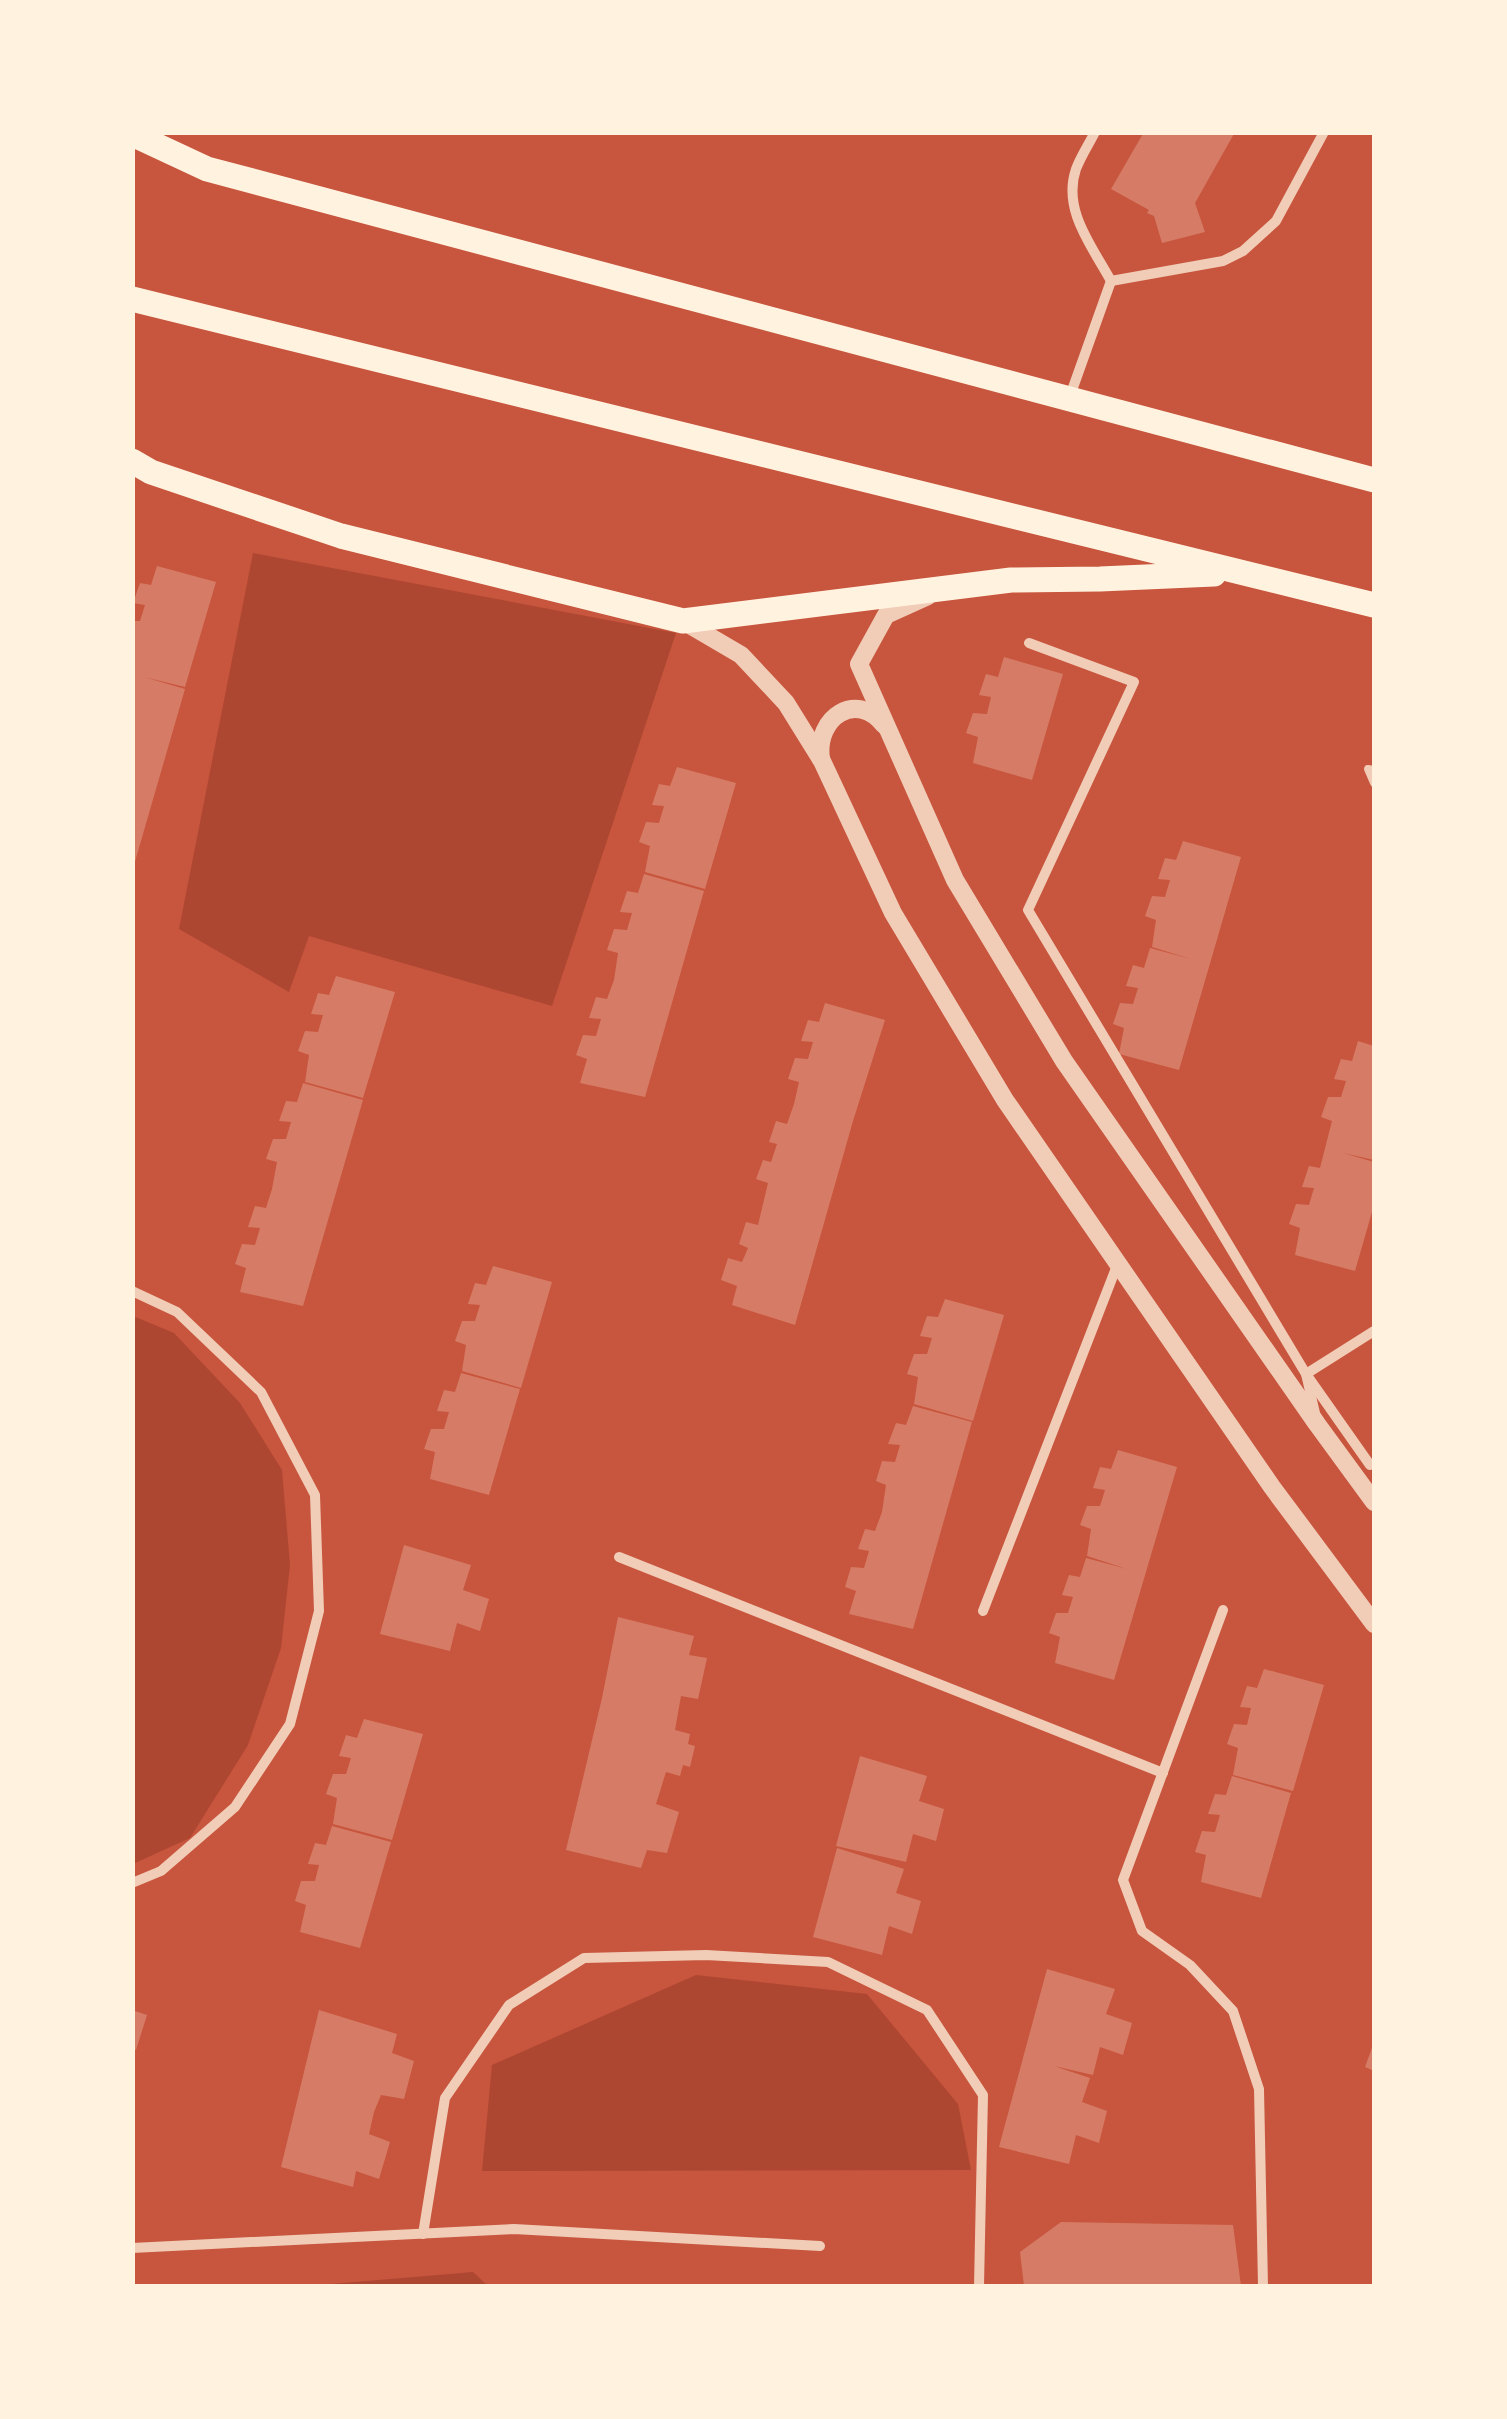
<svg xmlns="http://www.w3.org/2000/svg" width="1507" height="2419" font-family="Lato,sans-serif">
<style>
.green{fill:#ae4732}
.building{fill:#d67c66}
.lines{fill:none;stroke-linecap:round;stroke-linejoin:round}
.service{stroke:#f1ccb7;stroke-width:8}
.minor{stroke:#f1ccb7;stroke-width:10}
.tertiary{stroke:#f1ccb7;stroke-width:18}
.primary{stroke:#fff3e0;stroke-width:25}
</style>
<rect width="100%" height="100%" fill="#c8553d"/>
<g class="green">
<path d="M253,553L676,633L552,1006L309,936L289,992L179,929Z"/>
<path d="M133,1316L174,1333L240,1403L282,1470L290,1565L281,1648L248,1745L190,1838L133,1864Z"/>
<path d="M696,1975L867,1994L958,2104L971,2170L482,2171L492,2065Z"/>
<path d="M473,2272L488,2286H307Z"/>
</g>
<g class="building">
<path d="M1144,132H1235L1195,203L1205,232L1162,243L1154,216L1147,213L1149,210L1111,189Z"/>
<path d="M157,566L216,582L185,687L144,677L185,689L134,865L132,621H140L145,605L133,603L140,583L151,585Z"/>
<path d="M1004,657L1063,674L1032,780L973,763L978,737L966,733L973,713L987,714L991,697L979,695L986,674L998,677Z"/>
<path d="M677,767L736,783L705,889L645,872L650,846L639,842L646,822L659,823L664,806L652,805L659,784L670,786Z"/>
<path d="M1183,841L1241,857L1179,1070L1119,1054L1124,1028L1113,1024L1120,1003L1133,1004L1138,988L1126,986L1133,965L1144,968L1150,948L1191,959L1152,947L1156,920L1145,916L1152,896L1165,897L1170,880L1158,879L1165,858L1176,860Z"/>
<path d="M644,874L704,891L645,1097L580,1083L587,1059L576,1055L583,1035L596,1036L601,1019L589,1018L596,997L607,999L614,980L618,953L607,950L614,929L627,930L632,913L620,912L627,891L638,893Z"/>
<path d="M336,976L395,992L363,1098L305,1082L309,1055L298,1051L305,1031L318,1032L323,1015L311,1014L318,993L329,995Z"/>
<path d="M825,1003L885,1020L853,1121L795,1325L732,1305L737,1286L721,1280L728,1258L742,1262L748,1248L739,1244L746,1222L758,1225L768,1183L756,1179L763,1160L771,1162L777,1144L769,1142L776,1121L787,1124L794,1104L799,1082L788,1079L795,1058L808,1059L813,1042L801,1041L808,1020L819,1022Z"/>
<path d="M1358,1041L1374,1046V1160L1343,1153L1374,1162V1205L1355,1271L1295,1255L1300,1228L1289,1224L1296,1204L1309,1205L1314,1188L1302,1187L1309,1166L1320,1168L1332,1121L1321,1117L1328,1097H1341L1346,1081L1334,1079L1341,1059L1352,1061Z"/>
<path d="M303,1083L363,1100L303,1306L240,1292L246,1268L235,1264L242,1244L255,1245L260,1228L248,1227L255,1206L266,1208L272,1189L277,1162L266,1159L273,1139H286L291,1122L279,1121L286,1101L297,1102Z"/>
<path d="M493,1266L552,1282L521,1388L462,1371L466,1345L455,1341L462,1321H475L480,1305L468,1304L475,1283L486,1285Z"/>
<path d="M945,1299L1004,1315L973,1421L914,1404L918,1377L907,1374L914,1354H927L932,1338L920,1336L927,1316L938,1317Z"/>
<path d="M461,1373L520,1389L489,1495L430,1479L435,1452L424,1449L431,1429H444L449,1412L437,1411L444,1390L455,1392Z"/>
<path d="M913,1406L972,1422L913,1629L849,1614L856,1591L845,1587L851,1567L864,1568L869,1551L858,1549L865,1529L875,1531L882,1512L886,1485L876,1481L882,1461L895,1462L900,1445L888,1444L896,1423L906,1425Z"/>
<path d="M1118,1450L1177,1467L1114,1680L1055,1663L1060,1637L1049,1633L1056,1613H1068L1073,1597L1062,1595L1069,1575L1080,1577L1086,1558L1127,1569L1087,1556L1091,1529L1080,1525L1087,1506H1100L1105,1490L1093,1488L1100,1467L1111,1469Z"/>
<path d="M404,1545L471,1565L463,1590L489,1599L480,1631L457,1623L450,1651L380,1634Z"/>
<path d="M618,1617L694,1636L689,1655L707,1658L698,1699L681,1696L675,1730L690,1734L688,1744L695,1746L690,1767L683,1765L680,1776L666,1772L656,1804L679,1812L667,1853L647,1850L641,1868L566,1850L602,1698Z"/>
<path d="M1264,1669L1324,1685L1293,1791L1233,1775L1238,1748L1227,1744L1234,1724L1247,1725L1251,1708L1240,1707L1247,1686L1257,1688Z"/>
<path d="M364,1719L423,1734L392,1840L333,1824L337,1798L326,1794L333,1774H346L351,1758L339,1756L346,1735L357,1738Z"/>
<path d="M860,1756L927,1776L919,1801L944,1809L936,1841L913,1834L906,1862L836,1846Z"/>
<path d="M1232,1776L1291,1793L1261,1898L1201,1882L1206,1855L1195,1852L1202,1831L1215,1832L1220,1815L1208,1814L1215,1794L1226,1795Z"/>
<path d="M332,1826L391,1842L360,1948L300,1932L306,1905L295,1901L301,1881H315L319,1865L308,1864L315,1843L326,1845Z"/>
<path d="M837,1848L904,1869L896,1893L921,1901L912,1934L889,1926L882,1955L813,1937Z"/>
<path d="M1047,1969L1115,1989L1106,2014L1132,2023L1123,2055L1100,2047L1093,2075L1054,2066L1090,2078L1082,2102L1107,2111L1099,2143L1076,2135L1069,2164L999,2147Z"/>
<path d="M132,2010L147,2015L136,2050L132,2049Z"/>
<path d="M319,2010L397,2034L392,2053L414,2061L404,2099L381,2095L374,2112L369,2134L390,2142L379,2179L356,2171L353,2187L281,2167Z"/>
<path d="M1374,2042V2071L1365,2067Z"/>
<path d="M1061,2222L1233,2225L1241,2286H1024L1020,2252Z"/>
</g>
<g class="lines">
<path class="service" d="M1374,770L1368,769L1374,783"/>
<g class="minor">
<path d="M1095,132C1089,144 1081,156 1076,169C1062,210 1092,246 1111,281L1223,261L1243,251L1276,221L1324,132"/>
<path d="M1070,396L1111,281"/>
<path d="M1029,643L1134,682L1028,910L1306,1374L1370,1465"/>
<path d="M132,1291L177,1312L261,1392L315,1495L319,1611L290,1724L235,1807L161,1871L132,1883"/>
<path d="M1315,1413L1306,1374L1374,1331"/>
<path d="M619,1557L1163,1773"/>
<path d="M1223,1610L1123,1880L1142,1931L1190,1965L1233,2011L1259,2089L1263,2286"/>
<path d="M983,1611L1118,1263"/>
<path d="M423,2234L445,2098L509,2005L584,1958L706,1955L828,1962L927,2010L983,2095L979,2286"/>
<path d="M132,2248L514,2229L820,2246"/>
</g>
<g class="tertiary">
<path d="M928,596L886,615L859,664L955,880L1064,1061L1317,1424L1374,1502"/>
<path d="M683,621L741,655L786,703L822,761L893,913L1005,1100L1272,1487L1374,1624"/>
<path d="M821,759C815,717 857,690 884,725"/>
</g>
<g class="primary">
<path d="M132,134L207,169L1374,480"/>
<path d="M132,299L1374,605"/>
<path d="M132,461L151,472L341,536L683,621L1011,580L1100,579L1214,574"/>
</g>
</g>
<rect width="1507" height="2419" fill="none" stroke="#fff3e0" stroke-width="270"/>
</svg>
